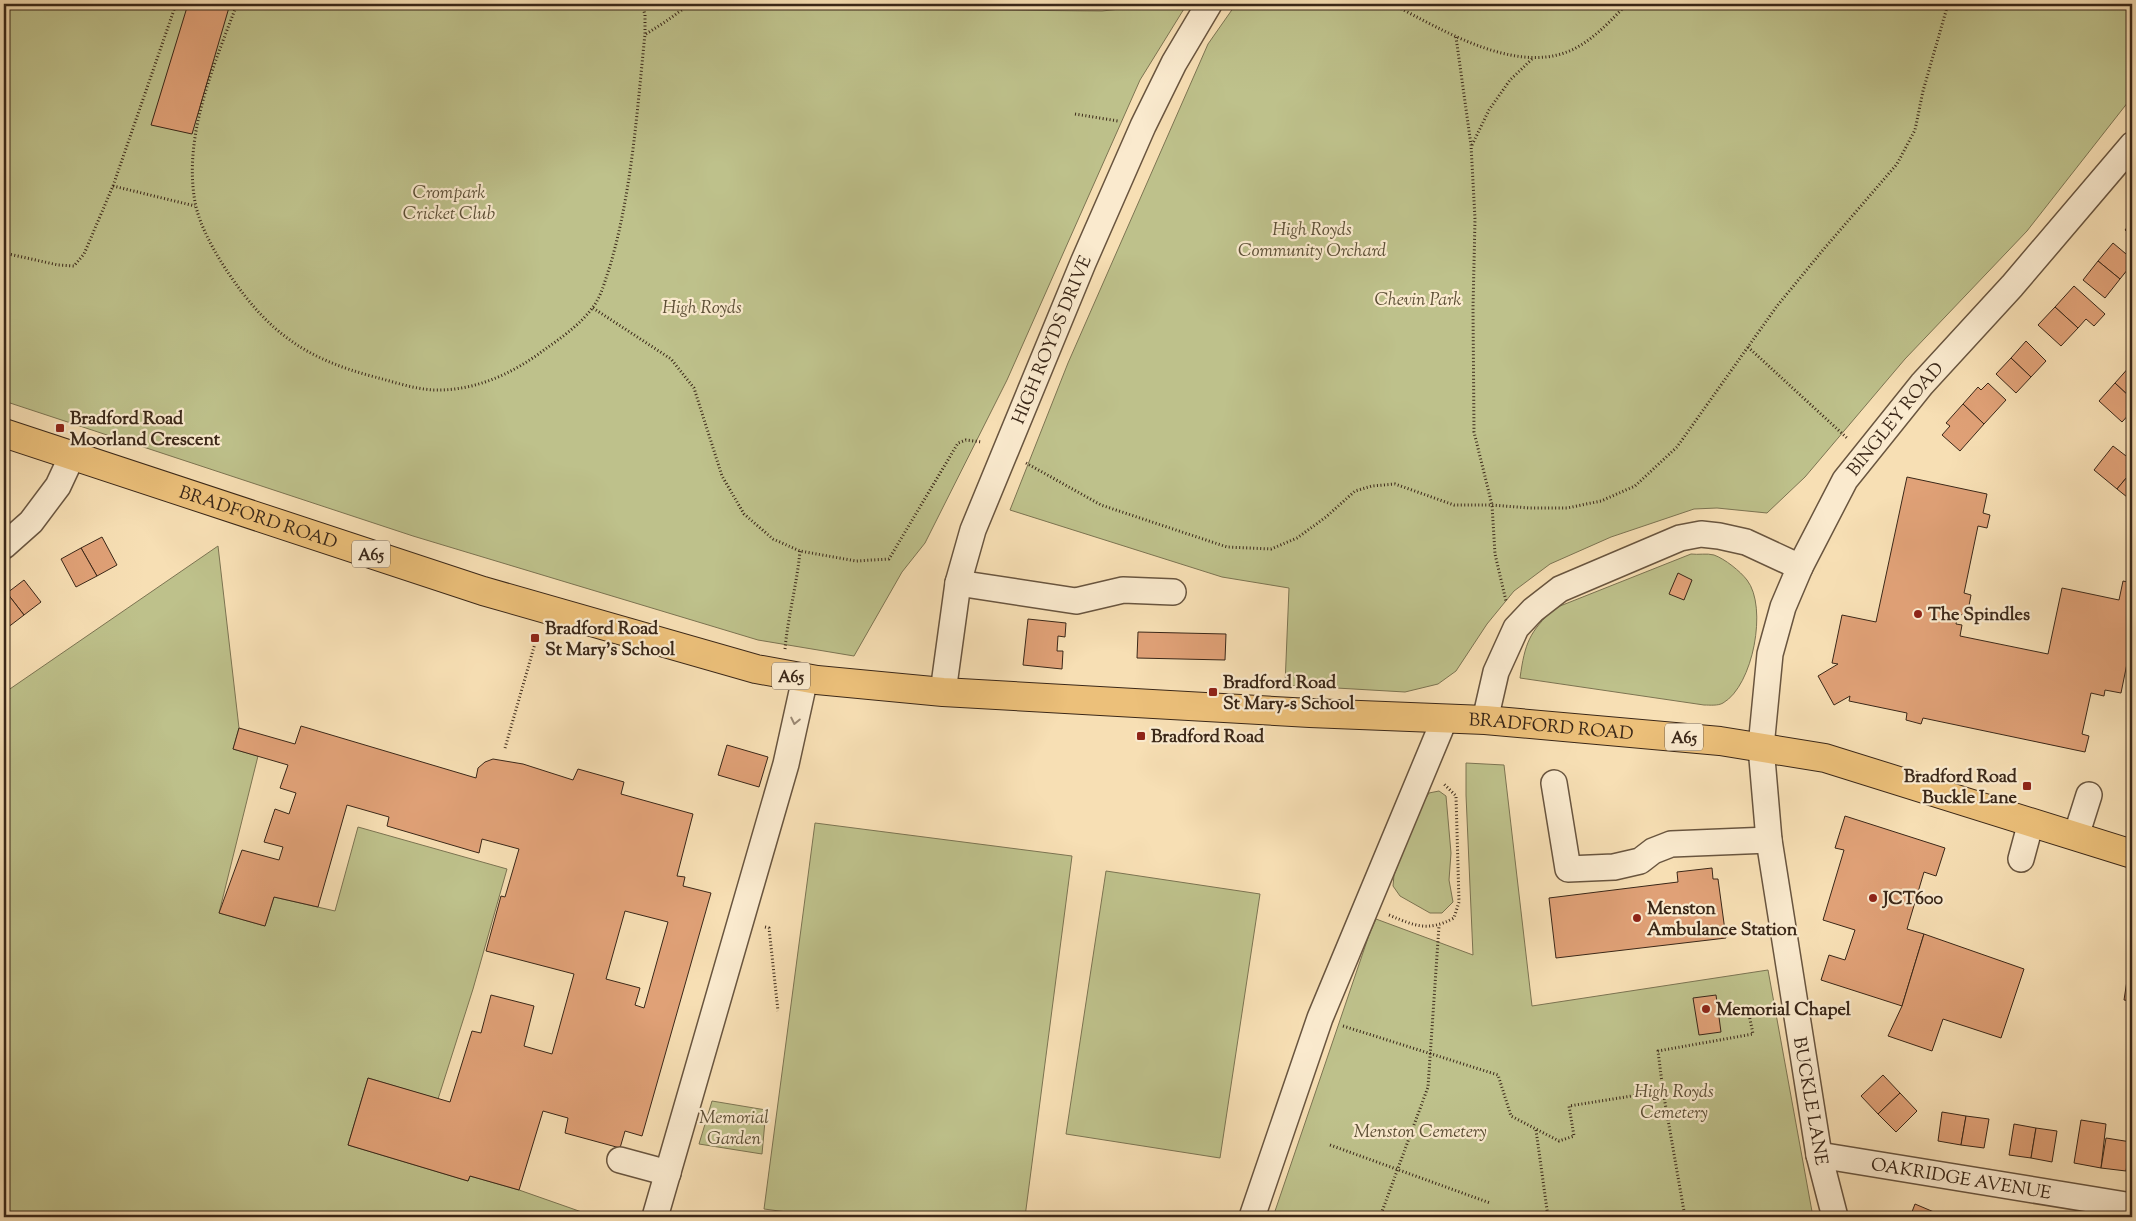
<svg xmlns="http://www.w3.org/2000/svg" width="2136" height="1221" font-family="'Sorts Mill Goudy',serif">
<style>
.green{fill:#bec18b;stroke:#7c7452}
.building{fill:#e0a177;stroke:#3a2718;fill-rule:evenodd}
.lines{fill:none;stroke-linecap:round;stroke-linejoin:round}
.minor-casing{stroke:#69553f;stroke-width:28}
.major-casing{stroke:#3a2718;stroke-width:30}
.path{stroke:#3a2718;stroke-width:3;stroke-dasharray:1 2.5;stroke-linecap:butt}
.minor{stroke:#faeace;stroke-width:25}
.major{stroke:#ecc07a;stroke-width:28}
.oneway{stroke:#9a8873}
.poi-dot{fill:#8f2418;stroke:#faeace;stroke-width:2}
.labels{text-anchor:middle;stroke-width:4.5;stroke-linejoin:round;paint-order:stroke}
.shield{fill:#faeace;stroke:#74624f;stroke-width:1}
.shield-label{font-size:16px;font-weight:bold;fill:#3a2718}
.park-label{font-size:18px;font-style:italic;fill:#5b4e35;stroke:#faeace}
.street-label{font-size:18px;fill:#3a2718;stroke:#faeace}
.poi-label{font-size:18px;font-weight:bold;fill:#3a2718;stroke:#faeace;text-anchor:start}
</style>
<rect width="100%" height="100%" fill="#f7dfb4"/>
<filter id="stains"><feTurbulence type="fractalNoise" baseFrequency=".004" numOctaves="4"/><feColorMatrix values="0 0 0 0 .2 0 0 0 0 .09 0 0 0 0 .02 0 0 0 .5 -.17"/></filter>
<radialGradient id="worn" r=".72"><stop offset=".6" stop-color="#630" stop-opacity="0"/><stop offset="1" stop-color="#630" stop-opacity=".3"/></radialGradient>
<g class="green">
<path d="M4,4H877L878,9L1102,11L1166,4H1187L1140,80L1007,380L925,543L902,572L854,656L758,640L413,536L4,401Z"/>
<path d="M1236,4H2132V97L2027,231L1905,359L1805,477L1767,513L1717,508L1694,509L1611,537L1550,564L1514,591L1487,624L1456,671L1438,684L1405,692L1285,685L1289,588L1222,577L1010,510L1068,363L1208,44Z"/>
<path d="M218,546L239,728L233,749L258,756L219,913L265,926L274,897L335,911L358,827L507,869L473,989L438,1099L368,1078L348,1145L468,1181L470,1176L519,1190L596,1217H4V693Z"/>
<path d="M1691,554C1698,555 1707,553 1714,555C1725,559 1740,571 1747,580C1768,607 1753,686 1723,703C1718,706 1710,705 1704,705L1520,678C1525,643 1529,632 1555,608Z"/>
<path d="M1466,763L1504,765L1532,1006L1768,970L1813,1217H1273L1369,935L1376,919L1473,955L1466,795Z"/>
<path d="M1439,791L1446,796L1451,853L1449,880L1453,902L1442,913H1430L1400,896L1393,886L1394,875L1421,806L1429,793Z"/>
<path d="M815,823L1072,856L1025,1217H825L764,1209Z"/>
<path d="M1106,871L1260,894L1220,1158L1066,1134Z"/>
<path d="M712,1101L766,1110L762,1154L699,1144Z"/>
</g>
<g class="building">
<path d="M188,4H230L192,134L151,125Z"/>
<path d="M2132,221V235L2125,230Z"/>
<path d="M2113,243L2132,259V264L2120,279L2098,261Z"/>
<path d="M2098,261L2120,279L2105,298L2083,280Z"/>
<path d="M2074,286L2105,314L2094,326L2086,319L2078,328L2055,307Z"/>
<path d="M2055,307L2078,328L2061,346L2038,325Z"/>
<path d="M2026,341L2046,361L2031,377L2011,358Z"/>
<path d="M2011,358L2031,377L2016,393L1996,374Z"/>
<path d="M2131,365L2132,366V399L2115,383Z"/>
<path d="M1988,383L2006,400L1984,424L1963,404L1978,387L1981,390Z"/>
<path d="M2115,383L2132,399V411L2122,422L2099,401Z"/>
<path d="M1963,404L1984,424L1960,451L1942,435L1950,426L1946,423Z"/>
<path d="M2113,446L2130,459L2132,456V471L2117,489L2094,470Z"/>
<path d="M2132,471V501L2117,489Z"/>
<path d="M1907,477L1987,494L1983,513L1990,515L1987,528L1978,526L1964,593L1971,595L1967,616L1958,614L1956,624L1962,625L1960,636L2048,654L2062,588L2119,600L2123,581L2132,583V639L2121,693L2105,690L2104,696L2091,693L2082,734L2089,736L2085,752L1923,718L1921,724L1906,720L1907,713L1849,701L1850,696L1834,705L1818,676L1838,664L1832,663L1842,615L1876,622Z"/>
<path d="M102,537L117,565L97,576L81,548Z"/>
<path d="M81,548L97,576L76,587L61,559Z"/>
<path d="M1678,573L1692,580L1684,600L1669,594Z"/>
<path d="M24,580L41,602L24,615L7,593Z"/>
<path d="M7,593L24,615L7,628L4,623V596Z"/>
<path d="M1028,619L1066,623L1065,637L1058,636L1057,651H1063L1062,669L1023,665Z"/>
<path d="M1138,632L1226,634L1225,660L1137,658Z"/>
<path d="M301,726L476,778L478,768L485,762L493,759L523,764L573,780L578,769L624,782L621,794L693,814L677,876L685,877L683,886L711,893L642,1136L625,1131L620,1148L565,1133L568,1118L543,1111L519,1190L470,1176L468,1181L348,1145L368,1078L450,1102L472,1031L481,1033L491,995L534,1006L524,1046L552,1054L574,974L486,951L501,896L505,897L519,849L482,839L479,853L387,826L389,817L347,805L318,907L274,897L265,926L219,913L242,850L279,860L283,847L264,842L275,809L289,814L296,793L280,788L288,765L233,749L239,728L295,744ZM625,911L668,922L644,1008L635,1005L640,988L606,979Z"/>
<path d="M727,745L768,757L759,787L718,775Z"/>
<path d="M1845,816L1945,848L1936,876L1924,872L1907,929L1924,934L1902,1006L1821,980L1829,955L1845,960L1855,930L1823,920L1844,850L1835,848Z"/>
<path d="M1712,868L1713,879H1718L1726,938L1556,958L1549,898L1678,882L1677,872Z"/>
<path d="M1924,934L2024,969L2001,1038L1943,1019L1932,1051L1888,1036L1902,1006Z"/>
<path d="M2130,961H2132V1001L2124,1000Z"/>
<path d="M1716,995L1721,1032L1699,1035L1693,998Z"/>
<path d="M1883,1075L1900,1093L1878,1114L1861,1096Z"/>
<path d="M1900,1093L1917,1111L1896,1132L1878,1114Z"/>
<path d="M1942,1112L1966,1116L1961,1145L1938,1141Z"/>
<path d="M1966,1116L1989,1119L1984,1148L1961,1145Z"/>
<path d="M2081,1120L2106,1124L2101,1168L2074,1163Z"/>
<path d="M2014,1124L2036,1128L2031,1158L2009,1155Z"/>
<path d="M2036,1128L2057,1131L2052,1162L2031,1158Z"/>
<path d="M2106,1138L2131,1142L2126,1171L2101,1168Z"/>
<path d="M1915,1204L1941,1215L1940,1217H1910Z"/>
</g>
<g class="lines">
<defs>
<g id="minor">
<path d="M4,546L31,522L58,486L72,456"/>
<path d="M958,583L1076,601L1123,590L1173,592"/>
<path id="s1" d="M943,692L958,583L973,530L1083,263L1143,126L1174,63L1209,4"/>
<path d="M1485,720L1496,672L1516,628L1533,610L1560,589L1680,538L1701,534L1719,536L1746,542L1800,567"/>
<path d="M1554,783L1568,869L1614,867L1640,861L1653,851L1671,844L1769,840"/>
<path d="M2076,836L2089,795"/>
<path d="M2021,859L2031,822"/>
<path id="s2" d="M1819,1155L2132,1206"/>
<path d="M620,1160L668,1173"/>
<path d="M655,1217L786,764L805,678"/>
<path d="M1252,1217L1320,1018L1445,718"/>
<path id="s3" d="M1835,1217L1819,1155L1769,840L1761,747L1770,654L1783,607L1800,567L1845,480L1922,384L2012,286L2132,145"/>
</g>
<g id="major">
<path id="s4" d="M4,433L483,591L756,669L817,680L943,692L1310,713L1485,720L1720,741L1825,758L2132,854"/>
</g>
</defs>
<use href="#minor" class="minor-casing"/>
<use href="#major" class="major-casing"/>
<g class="path">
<path d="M237,4C214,65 183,135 195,202C199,225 216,255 229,274C269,333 306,359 375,377C394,382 414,389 434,390C475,391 512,374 544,350C561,338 581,324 593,307C602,295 605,280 610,266C632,191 637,111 645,34V15L642,4"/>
<path d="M1392,4C1445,31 1524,81 1581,45C1599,34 1613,18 1627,4"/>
<path d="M646,34L665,22L690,4"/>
<path d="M1456,37L1471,145L1475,219L1473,308L1474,432L1492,505L1495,554L1506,601"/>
<path d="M1075,114L1118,121"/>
<path d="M1472,145L1489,110L1510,80L1532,59"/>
<path d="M113,186L195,206"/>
<path d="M4,253L58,265L74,266L84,254L113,186L176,4"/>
<path d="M593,308L671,359L694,388L722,476L744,514L773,539L800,551L856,561L889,559L958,443L966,440L982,442"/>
<path d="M1748,347L1847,438"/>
<path d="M1026,463L1101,505L1227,547L1271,549L1297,538L1326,517L1355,491L1372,486L1395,484L1454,505H1492L1529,508H1567L1601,501L1635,486L1677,447L1777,306L1823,250L1897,164L1915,130L1923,91L1948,4"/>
<path d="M785,649C788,616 797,584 800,551"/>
<path d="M505,748L538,633"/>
<path d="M1389,915C1415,926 1428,932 1454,918L1459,902L1456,796L1444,784"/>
<path d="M765,927L769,928L778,1011"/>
<path d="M1343,1026L1498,1075L1511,1116L1559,1141L1574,1136L1569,1106L1663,1091"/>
<path d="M1536,1130L1548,1217"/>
<path d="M1330,1145L1490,1203"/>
<path d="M1380,1217L1428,1087L1439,926"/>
<path d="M1685,1217L1663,1091L1658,1051L1753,1034L1749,1014L1773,1010"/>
</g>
<use href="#minor" class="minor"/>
<use href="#major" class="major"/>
</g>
<defs><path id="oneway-chevron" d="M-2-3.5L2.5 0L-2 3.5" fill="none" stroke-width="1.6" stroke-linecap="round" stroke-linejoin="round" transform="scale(1.25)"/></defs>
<use class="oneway" href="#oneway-chevron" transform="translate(795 721) rotate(102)"/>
<g class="poi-dot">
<rect x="55" y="423" width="10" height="10" rx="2.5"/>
<circle cx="1918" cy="614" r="5"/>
<rect x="530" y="633" width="10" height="10" rx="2.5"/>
<rect x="1208" y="687" width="10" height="10" rx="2.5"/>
<rect x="1136" y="731" width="10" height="10" rx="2.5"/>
<rect x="2022" y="781" width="10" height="10" rx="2.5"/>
<circle cx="1873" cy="898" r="5"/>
<circle cx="1637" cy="918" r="5"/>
<circle cx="1706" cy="1009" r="5"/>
</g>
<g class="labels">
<g class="shield">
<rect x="352" y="540.5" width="38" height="27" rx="4"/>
<rect x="772" y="662.5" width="38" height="27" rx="4"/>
<rect x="1665" y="723.5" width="38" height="27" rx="4"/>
</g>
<g class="shield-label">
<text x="371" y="560">A65</text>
<text x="791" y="682">A65</text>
<text x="1684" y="743">A65</text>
</g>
<g class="park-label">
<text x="449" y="198">Crompark<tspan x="449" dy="21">Cricket Club</tspan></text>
<text x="1312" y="235">High Royds<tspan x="1312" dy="21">Community Orchard</tspan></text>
<text x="1418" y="305">Chevin Park</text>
<text x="702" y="313">High Royds</text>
<text x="1674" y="1097">High Royds<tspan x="1674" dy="21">Cemetery</tspan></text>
<text x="734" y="1123">Memorial<tspan x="734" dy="21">Garden</tspan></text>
<text x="1420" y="1137">Menston Cemetery</text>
</g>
<g class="street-label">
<text dy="6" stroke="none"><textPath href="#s1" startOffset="371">HIGH ROYDS DRIVE</textPath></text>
<text dy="6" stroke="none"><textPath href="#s3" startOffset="839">BINGLEY ROAD</textPath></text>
<text dy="6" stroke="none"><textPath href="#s4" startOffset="268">BRADFORD ROAD</textPath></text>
<text dy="6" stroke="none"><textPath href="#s4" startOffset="1586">BRADFORD ROAD</textPath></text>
<text transform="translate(1811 1101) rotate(80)" y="6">BUCKLE LANE</text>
<text dy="6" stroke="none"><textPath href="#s2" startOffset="144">OAKRIDGE AVENUE</textPath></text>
</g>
<g class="poi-label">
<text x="70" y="424">Bradford Road<tspan x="70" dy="21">Moorland Crescent</tspan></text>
<text x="1928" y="620">The Spindles</text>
<text x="545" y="634">Bradford Road<tspan x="545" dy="21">St Mary's School</tspan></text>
<text x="1223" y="688">Bradford Road<tspan x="1223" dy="21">St Mary-s School</tspan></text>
<text x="1151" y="742">Bradford Road</text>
<text x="2017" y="782" text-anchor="end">Bradford Road<tspan x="2017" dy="21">Buckle Lane</tspan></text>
<text x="1883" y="904">JCT600</text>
<text x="1647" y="914">Menston<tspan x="1647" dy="21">Ambulance Station</tspan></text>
<text x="1716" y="1015">Memorial Chapel</text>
</g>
</g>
<rect width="2136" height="1221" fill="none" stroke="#f7dfb4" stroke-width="20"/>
<rect x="5" y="5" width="2126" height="1211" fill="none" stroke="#3a2718" stroke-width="2.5"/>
<rect x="10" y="10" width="2116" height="1201" fill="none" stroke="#3a2718"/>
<rect width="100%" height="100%" filter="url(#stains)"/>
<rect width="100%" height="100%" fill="url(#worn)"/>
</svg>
